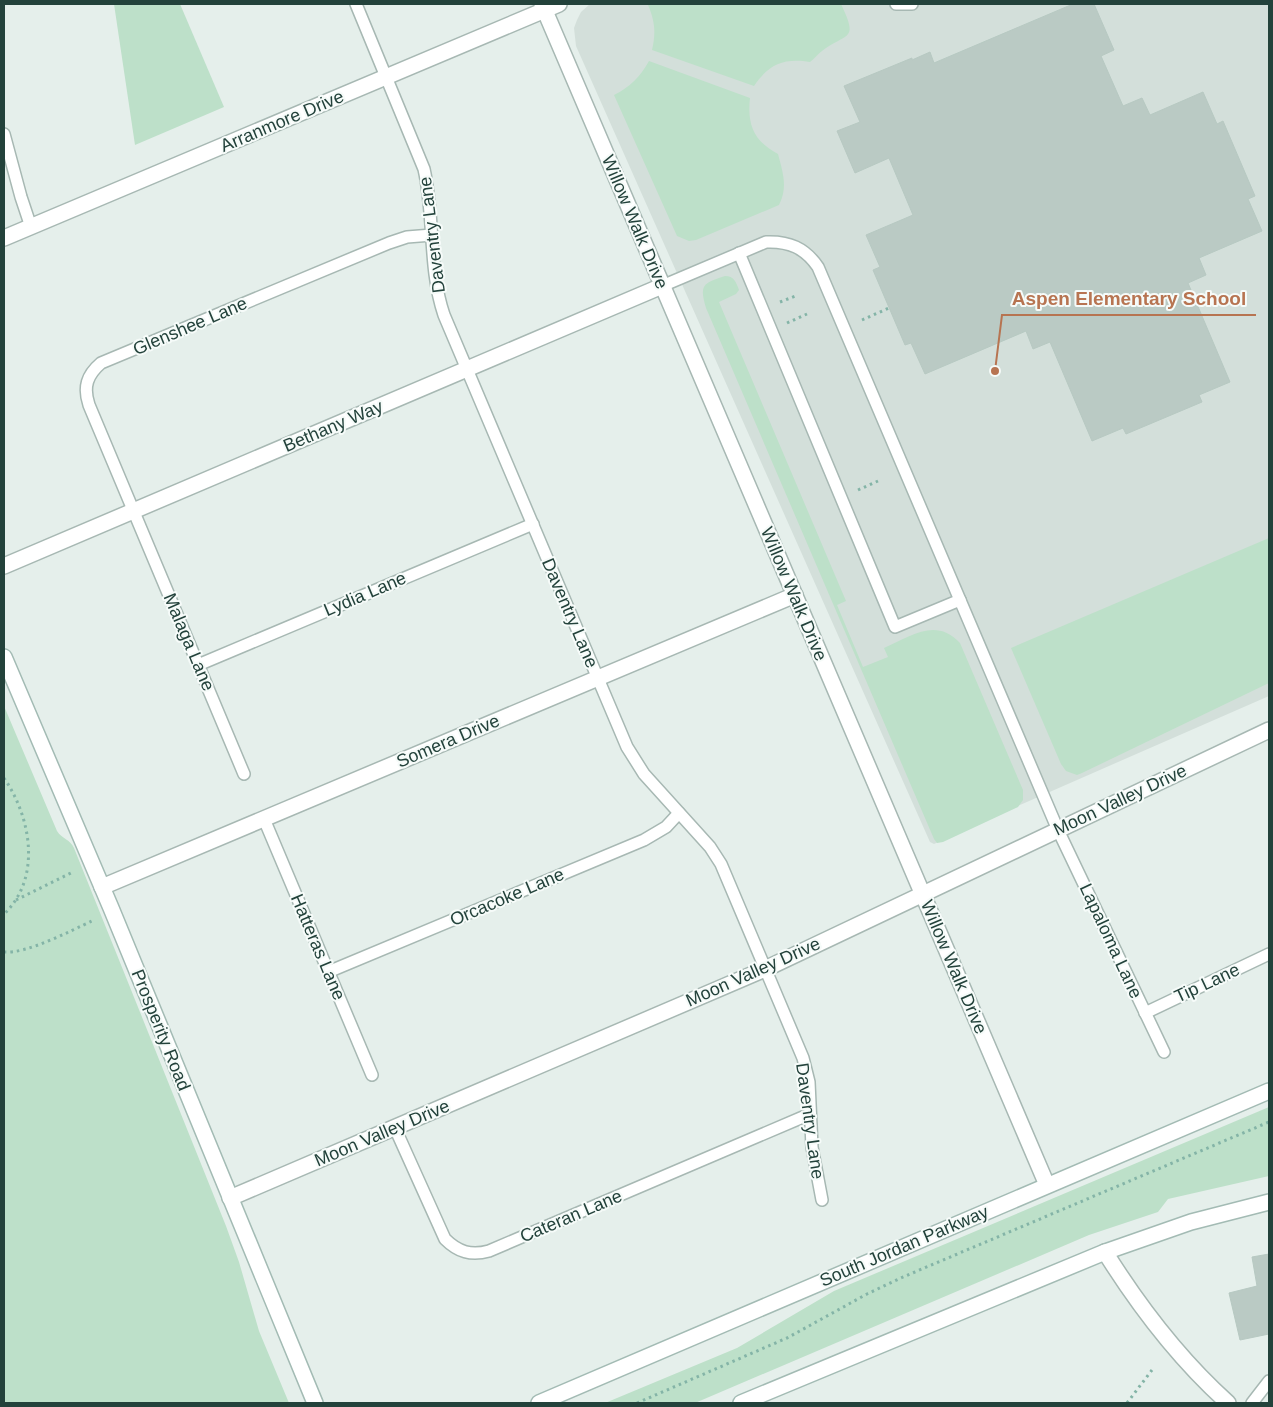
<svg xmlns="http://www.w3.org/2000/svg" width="1273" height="1407" font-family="Arial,sans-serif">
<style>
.built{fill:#d3dfda}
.green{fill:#bde0c9}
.building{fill:#bacac4;stroke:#b7c9c2}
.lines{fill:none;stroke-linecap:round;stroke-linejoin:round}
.lane-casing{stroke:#a7b8b3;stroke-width:14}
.street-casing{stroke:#a7b8b3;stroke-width:18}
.secondary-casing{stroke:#a3bbb4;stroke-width:18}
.path{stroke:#84b4a7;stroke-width:3;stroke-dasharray:2.5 4;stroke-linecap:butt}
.lane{stroke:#fff;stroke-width:11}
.street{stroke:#fff;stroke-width:15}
.secondary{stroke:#fff;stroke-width:15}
.labels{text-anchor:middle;stroke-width:4;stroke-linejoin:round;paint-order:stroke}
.street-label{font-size:18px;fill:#23423b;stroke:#f6fbf9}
.leader{fill:none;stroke:#b77451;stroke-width:2}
.callout-dot{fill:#b77451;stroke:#f6fbf9;stroke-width:2}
.callout-label{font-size:19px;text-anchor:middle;font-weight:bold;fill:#b77451;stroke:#f6fbf9;stroke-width:4;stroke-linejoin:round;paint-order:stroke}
</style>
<rect width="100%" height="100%" fill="#e5efeb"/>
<path class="built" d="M590,4H1269V696L1006,811L934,844L930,842L576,46L574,28L577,20L581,12Z"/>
<g class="green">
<path d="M114,4H180L224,107L135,145Z"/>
<path d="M651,4H841C859,42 847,32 822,51C818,54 814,59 810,62C784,58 769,64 754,86L652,50C656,33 655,21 648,5Z"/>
<path d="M649,61L750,98C747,125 754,141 778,154C783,173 788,187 779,205L696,240L689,241L677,236L614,95C630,87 640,77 649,61Z"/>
<path d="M725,276C734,276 736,282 739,290L736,294L719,302L846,601L837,605L863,667L888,657L884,648C911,636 936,617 960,643L1023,790V800L1018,807L943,842L937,843L934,839L706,308C699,285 703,283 725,276Z"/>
<path d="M1269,538V683L1082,773L1077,775L1066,771L1061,764L1011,648Z"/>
<path d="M4,706L57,831C62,839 70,839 74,848L226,1226L239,1262L259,1331L289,1403H4Z"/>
<path d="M1269,1107V1176L1168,1199L1158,1212L1089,1235L695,1403H605L737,1348L834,1291Z"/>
</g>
<g class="building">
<path d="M1073,4H1094L1114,50L1101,56L1123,106L1142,98L1150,115L1203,92L1217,124L1223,121L1255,196L1248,199L1262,231L1199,258L1206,275L1188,283L1230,382L1199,395L1202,402L1126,434L1123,428L1092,441L1050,342L1033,349L1026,331L925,374L911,343L905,345L873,270L880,267L866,235L913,215L889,158L855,173L837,131L860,122L844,86L912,58V60L930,52L934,63Z"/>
<path d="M1269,1254V1334L1240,1340L1229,1293L1257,1286L1252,1257Z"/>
</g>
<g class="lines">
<defs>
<g id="lane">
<path d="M356,4L424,169C435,217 428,268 444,315L627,747L644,774L710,847L721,864L803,1058L809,1082L812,1147L822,1200"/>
<path d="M896,4H912"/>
<path d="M4,134L21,197L31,227"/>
<path d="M739,253L895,627L960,600"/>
<path d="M662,286L766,242C789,241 805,248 818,267L1058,830L1164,1052"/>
<path d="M198,665L533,524"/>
<path d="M244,774L89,405C83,387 87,375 101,363L389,243L407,237L432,235"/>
<path d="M264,819L372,1075"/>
<path d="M328,972L644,840L666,827L679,813"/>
<path d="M1145,1013L1269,954"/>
<path d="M395,1128L445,1239C458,1252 471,1256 489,1251L810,1114"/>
<path d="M1252,1403L1269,1381"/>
</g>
<g id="street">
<path d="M542,4L1047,1185"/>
<path d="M4,238L559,4"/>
<path d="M4,566L662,286"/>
<path d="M102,887L795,595"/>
<path d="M230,1198L765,969L1269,730"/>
<path d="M1105,1252C1140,1308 1179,1359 1228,1403"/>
</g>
<g id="secondary">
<path d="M4,657L111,908L315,1403"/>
<path d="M539,1403L1269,1091"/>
<path d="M741,1403L1105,1252L1191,1222L1269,1202"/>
</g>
</defs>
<use href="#lane" class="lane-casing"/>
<use href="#street" class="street-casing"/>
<use href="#secondary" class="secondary-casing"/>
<g class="path">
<path d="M780,302L798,295"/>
<path d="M862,320L889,308"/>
<path d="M787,323L807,314"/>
<path d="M858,490L878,481"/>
<path d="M4,778C31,817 42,878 4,914"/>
<path d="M16,900L73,872"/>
<path d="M4,952C27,954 70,931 92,921"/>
<path d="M637,1403L787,1338L867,1294L903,1277L1269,1122"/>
<path d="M1127,1403L1152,1370"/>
</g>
<use href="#lane" class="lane"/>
<use href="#street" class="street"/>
<use href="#secondary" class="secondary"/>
</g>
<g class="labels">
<g class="street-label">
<text transform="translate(282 121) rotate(-23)" y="6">Arranmore Drive</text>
<text transform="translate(635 222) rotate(67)" y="6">Willow Walk Drive</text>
<text transform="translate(432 235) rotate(-97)" y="6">Daventry Lane</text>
<text transform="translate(190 326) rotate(-23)" y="6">Glenshee Lane</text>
<text transform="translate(333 426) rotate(-23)" y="6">Bethany Way</text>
<text transform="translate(365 594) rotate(-23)" y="6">Lydia Lane</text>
<text transform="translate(794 594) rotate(67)" y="6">Willow Walk Drive</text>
<text transform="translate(570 613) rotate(67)" y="6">Daventry Lane</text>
<text transform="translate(189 642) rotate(67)" y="6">Malaga Lane</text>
<text transform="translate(448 741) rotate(-23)" y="6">Somera Drive</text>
<text transform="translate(1120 800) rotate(-25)" y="6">Moon Valley Drive</text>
<text transform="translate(507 897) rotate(-23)" y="6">Orcacoke Lane</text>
<text transform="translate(1111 941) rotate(65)" y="6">Lapaloma Lane</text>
<text transform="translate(318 947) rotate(67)" y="6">Hatteras Lane</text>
<text transform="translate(954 967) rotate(67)" y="6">Willow Walk Drive</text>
<text transform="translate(753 972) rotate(-24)" y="6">Moon Valley Drive</text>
<text transform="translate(1207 983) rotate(-25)" y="6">Tip Lane</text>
<text transform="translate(161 1030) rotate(68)" y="6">Prosperity Road</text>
<text transform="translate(810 1121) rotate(82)" y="6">Daventry Lane</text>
<text transform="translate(382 1133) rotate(-23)" y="6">Moon Valley Drive</text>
<text transform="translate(571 1216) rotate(-23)" y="6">Cateran Lane</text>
<text transform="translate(904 1246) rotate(-23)" y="6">South Jordan Parkway</text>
</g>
</g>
<path class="leader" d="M995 371L1002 315H1256"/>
<circle class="callout-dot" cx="995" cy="371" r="5"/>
<g class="callout-label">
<text x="1129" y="305">Aspen Elementary School</text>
</g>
<rect width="1273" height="1407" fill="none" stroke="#23423b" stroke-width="10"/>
</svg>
